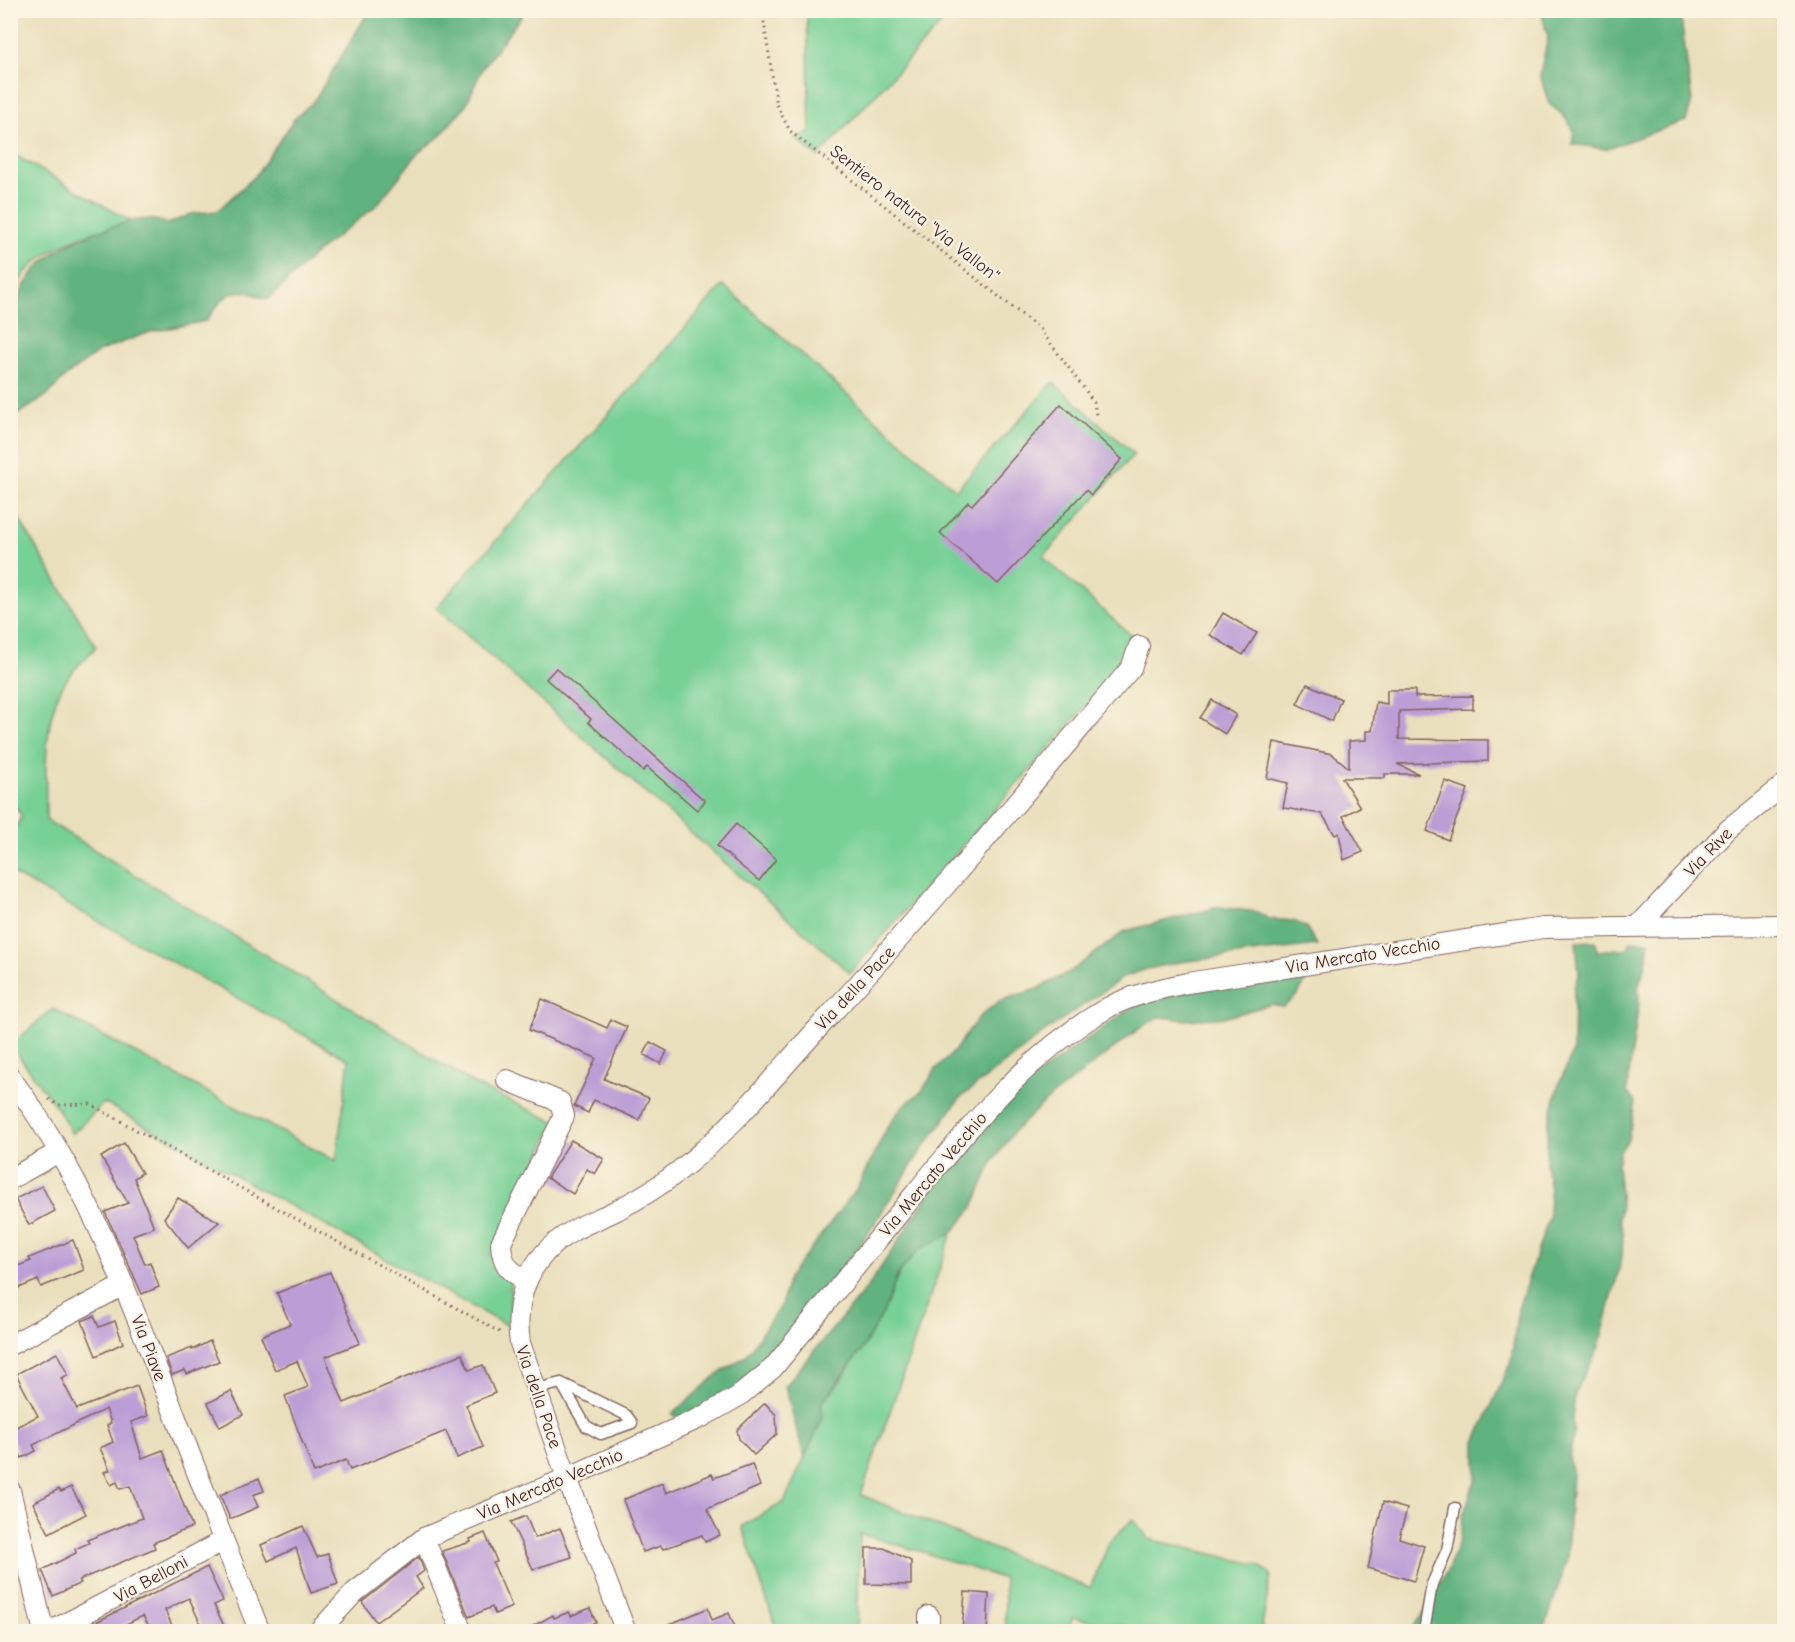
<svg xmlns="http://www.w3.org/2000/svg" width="1795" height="1642" font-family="'Comic Neue',sans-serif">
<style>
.green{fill:#77d096;stroke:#607860;stroke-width:1.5}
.forest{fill:#61b27f;stroke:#566855;stroke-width:1.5}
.building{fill:#bc9dd6}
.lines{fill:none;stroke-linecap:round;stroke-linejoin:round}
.lane-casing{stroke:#82625e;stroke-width:13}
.street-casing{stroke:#82625e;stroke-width:22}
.path{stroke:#82625e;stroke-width:3;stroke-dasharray:1.5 4.5;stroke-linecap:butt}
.lane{stroke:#fff;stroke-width:10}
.street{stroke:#fff;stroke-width:20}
.labels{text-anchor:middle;stroke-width:4.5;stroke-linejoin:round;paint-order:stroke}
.street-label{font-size:18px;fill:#4a1f2b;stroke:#fcf5e5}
</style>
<rect width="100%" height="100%" fill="#fcf5e5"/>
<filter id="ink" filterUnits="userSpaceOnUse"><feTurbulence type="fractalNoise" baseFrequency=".0167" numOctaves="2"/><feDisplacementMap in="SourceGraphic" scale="12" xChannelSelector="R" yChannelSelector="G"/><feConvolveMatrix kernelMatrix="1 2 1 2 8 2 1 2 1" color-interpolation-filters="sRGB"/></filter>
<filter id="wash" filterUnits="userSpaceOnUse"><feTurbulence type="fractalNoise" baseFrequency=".008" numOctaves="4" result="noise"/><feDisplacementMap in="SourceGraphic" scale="24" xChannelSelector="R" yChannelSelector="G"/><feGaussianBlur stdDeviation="1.35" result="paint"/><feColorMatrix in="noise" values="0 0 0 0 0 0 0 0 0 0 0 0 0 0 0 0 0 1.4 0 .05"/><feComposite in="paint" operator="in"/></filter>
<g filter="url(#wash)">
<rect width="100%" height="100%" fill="#eadfbc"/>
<g class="green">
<path d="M807,11H953L818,157L795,138L810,133Z"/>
<path d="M11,153L131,221C93,233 45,243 21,279C16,286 14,297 11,305Z"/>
<path d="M723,285L956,490L1053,382L1134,454L1043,557L1141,644L850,973L436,608Z"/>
<path d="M10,504L96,647C86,658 73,669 65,682C42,717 46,779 46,820L476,1085L556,1122L490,1255L511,1280L509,1327L104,1103L72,1134L59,1111L11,1045L53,1009L336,1161L349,1060L11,873V835L22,816L10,800Z"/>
<path d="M952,1233L861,1495L1090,1588L1110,1541L1133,1519L1149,1539L1259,1565L1271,1575L1261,1631H1150L1072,1618L1069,1631H1006L1004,1579L926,1553L860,1534L857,1631H777L742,1526L784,1502L823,1417L821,1404L840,1382L884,1311L888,1295L905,1264L918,1250Z"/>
</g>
<g class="forest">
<path d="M369,11H525L482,69L466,105L439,137L418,153L377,205L317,252L269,299C260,298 255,294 247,292C226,288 216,308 206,321L150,332L100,351L66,376L48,395L11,419C10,323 0,267 98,231C123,224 144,213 168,224L191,214L217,211L256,175L295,118L314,101Z"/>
<path d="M1541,11H1680L1692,101L1686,121L1605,149L1572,144L1574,131L1563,115L1549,104L1540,75L1548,37Z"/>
<path d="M1219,907L1257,912L1269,919L1294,921L1306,927L1317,945L1180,962L1147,969L1124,977L1046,1031L960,1098L921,1151L847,1266L783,1344L742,1387L681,1419L672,1414L718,1374L746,1356L782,1303L789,1277L857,1188L887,1128L902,1107L922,1091L936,1069L955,1050L978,1018L999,1001L1037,989L1071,971L1125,931Z"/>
<path d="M1596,941L1597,951L1629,948L1630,942L1649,941L1646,964L1638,988L1639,1002L1628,1080L1627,1092L1635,1102L1628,1140L1620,1151L1617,1165L1621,1205L1619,1218L1623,1233L1622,1258L1599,1347L1575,1394L1572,1420L1574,1433L1569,1458L1572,1471L1567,1559L1544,1631H1528L1517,1626L1499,1631L1409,1632L1423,1614L1449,1567L1459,1542L1463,1516L1476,1478V1440L1511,1362L1518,1309L1549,1217L1550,1191L1546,1165L1548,1125L1558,1087L1573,1051L1574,988L1579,975L1576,942Z"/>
<path d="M1308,977L1298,995L1283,1007L1272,1004L1227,1017L1187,1020L1160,1017L1144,1025L1052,1096L1014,1131L992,1163L972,1209L952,1233L918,1250L898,1274L884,1311L863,1348L821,1404L823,1417L804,1458L785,1386L870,1284L947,1167L981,1119L1064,1055L1137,1004L1185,991Z"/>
</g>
<g id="blocks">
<g class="building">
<path d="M1061,404L1122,459L1091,495L1086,490L998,584L940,533L968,502L972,505Z"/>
<path d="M1223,613L1257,633L1243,655L1210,635Z"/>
<path d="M556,668L705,801L697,810L647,767L643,771L588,722L591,719L546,679Z"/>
<path d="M1307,684L1341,699L1332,721L1297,704Z"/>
<path d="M1387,690H1415V697L1473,696V709L1399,711V739L1488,740V761L1397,764L1419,774H1385V778H1342L1360,807L1343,816L1363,852L1344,860L1339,833L1335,835L1322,814L1283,808L1288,783L1267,778L1274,742L1332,754L1349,768V741L1366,740V731H1372L1376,702L1387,704Z"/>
<path d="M1212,700L1236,715L1225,734L1200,718Z"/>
<path d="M1445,781L1468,789L1448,840L1427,831Z"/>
<path d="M736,824L776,859L759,881L717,846Z"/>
<path d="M542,999L607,1028L611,1020L627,1027L604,1079L649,1098L639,1120L594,1100L588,1113L574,1106L596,1058L529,1030Z"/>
<path d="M650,1042L667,1051L661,1064L644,1055Z"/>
<path d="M571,1140L604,1159L595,1174L587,1169L573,1194L547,1178Z"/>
<path d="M124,1143L142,1173L134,1178L154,1227L133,1235L145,1264L150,1262L159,1287L142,1294L105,1212L128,1203L101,1157Z"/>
<path d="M42,1186L55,1211L29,1225L15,1199Z"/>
<path d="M178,1198L219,1222L188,1248L164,1218Z"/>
<path d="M73,1240L84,1270L41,1287L38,1280L19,1288L16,1282L10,1283V1269L31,1261L29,1258Z"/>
<path d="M330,1272L360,1343L325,1357L344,1403L462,1354L469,1370L483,1365L495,1393L466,1405L483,1447L457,1458L446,1431L350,1470L346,1460L314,1473L285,1396L308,1387L297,1361L275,1370L261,1336L290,1324L277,1293Z"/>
<path d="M94,1316L99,1327L115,1321L123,1343L96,1356L82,1321Z"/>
<path d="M210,1341L219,1361L187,1374L185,1370L172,1375L166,1358L192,1348V1350Z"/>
<path d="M57,1353L68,1375L61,1378L77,1409L137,1386L148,1416L131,1422L142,1458L163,1450L192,1527L153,1543L155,1548L79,1580L81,1583L53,1596L42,1570L76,1553L75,1549L89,1543L87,1540L142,1518L130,1486L120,1489L117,1482L111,1485L104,1472L110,1470L100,1448L113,1442L107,1425L111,1423L106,1409L33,1445L36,1451L22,1458L10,1435V1430L38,1416L16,1374Z"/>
<path d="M231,1391L243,1415L220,1427L208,1403Z"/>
<path d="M765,1403L776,1415L777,1434L754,1455L739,1439L737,1430Z"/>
<path d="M752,1464L760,1486L707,1509L720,1535L705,1542L702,1535L663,1549L661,1546L643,1552L623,1500L662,1483L666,1493L712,1474L714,1478Z"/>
<path d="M259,1478L264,1491L253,1495L258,1507L230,1519L220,1495Z"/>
<path d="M71,1487L86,1514L49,1533L33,1503L59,1489L61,1492Z"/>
<path d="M1383,1502L1407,1509L1399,1538L1424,1546L1414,1581L1368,1568Z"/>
<path d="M526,1516L535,1538L560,1528L572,1557L533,1569L511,1522Z"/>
<path d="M303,1526L317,1557L328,1554L338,1584L311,1593L296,1548L268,1561L261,1545Z"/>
<path d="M485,1533L497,1562L493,1563L512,1607L495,1614L492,1607L469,1617L442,1551L471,1542L470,1539Z"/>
<path d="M866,1548H884L911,1561V1585L866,1584Z"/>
<path d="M419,1557L424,1571L416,1577L423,1588L376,1622L362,1602Z"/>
<path d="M207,1567L223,1601L214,1605L227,1632H204L189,1598L165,1610L175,1632H152L143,1616L109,1632H76Z"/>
<path d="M965,1592L989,1594L987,1632H962Z"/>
<path d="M590,1608L596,1622L571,1632H522L553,1615L554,1618L569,1612L571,1616Z"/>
<path d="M708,1608L712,1620L729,1613L737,1632H651Z"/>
</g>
</g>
</g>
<g filter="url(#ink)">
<use href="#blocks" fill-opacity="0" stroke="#82625e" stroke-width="1.5"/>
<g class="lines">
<defs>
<g id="lane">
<path d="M536,1389L561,1383L586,1426L601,1434L632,1423L626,1415L561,1383"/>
<path d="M1424,1632L1432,1584L1447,1550L1455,1508"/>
</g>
<g id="street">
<path d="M1638,926L1728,830L1784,785"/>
<path d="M10,1077C80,1170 121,1275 162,1382C194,1465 226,1548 260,1632"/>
<path d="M507,1080L560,1102L564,1116L501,1243C502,1265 509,1271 527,1281"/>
<path d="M10,1179L59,1152"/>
<path d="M10,1345L124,1285"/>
<path d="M10,1490L42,1624L48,1630L57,1628L223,1541"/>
<path d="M424,1538L462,1632"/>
<path d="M318,1632L355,1592L424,1538L567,1478L702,1417L739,1396L773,1368C817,1314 861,1260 905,1206C964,1133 1026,1054 1109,1007C1134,994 1160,989 1187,983L1543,928L1784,925"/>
<path d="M626,1632L567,1478L520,1343C513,1297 530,1256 571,1232C585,1223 602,1218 617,1210C641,1198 664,1183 684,1167C735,1126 777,1073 821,1025C928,909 1029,788 1131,668L1139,646"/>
<path d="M929,1632V1616"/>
</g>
</defs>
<use href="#lane" class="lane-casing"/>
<use href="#street" class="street-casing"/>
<g class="path">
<path d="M762,10L777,106L790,131L1040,329L1094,402L1096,415"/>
<path d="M10,1055L15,1061"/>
<path d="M49,1099L58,1105L90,1104L503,1334"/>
</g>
<use href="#lane" class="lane"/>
<use href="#street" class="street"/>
</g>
</g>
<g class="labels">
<g class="street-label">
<text transform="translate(915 213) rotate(38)" y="6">Sentiero natura "Via Vallon"</text>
<text transform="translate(1708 852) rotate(-46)" y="6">Via Rive</text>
<text transform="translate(1363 955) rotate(-9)" y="6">Via Mercato Vecchio</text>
<text transform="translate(855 988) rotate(-47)" y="6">Via della Pace</text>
<text transform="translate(933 1174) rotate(-50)" y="6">Via Mercato Vecchio</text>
<text transform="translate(149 1348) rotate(69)" y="6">Via Piave</text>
<text transform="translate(539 1397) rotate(71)" y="6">Via della Pace</text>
<text transform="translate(550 1484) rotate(-23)" y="6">Via Mercato Vecchio</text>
<text transform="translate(151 1579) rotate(-28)" y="6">Via Belloni</text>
</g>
</g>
<rect width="1795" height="1642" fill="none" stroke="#fcf5e5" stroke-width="36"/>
</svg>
